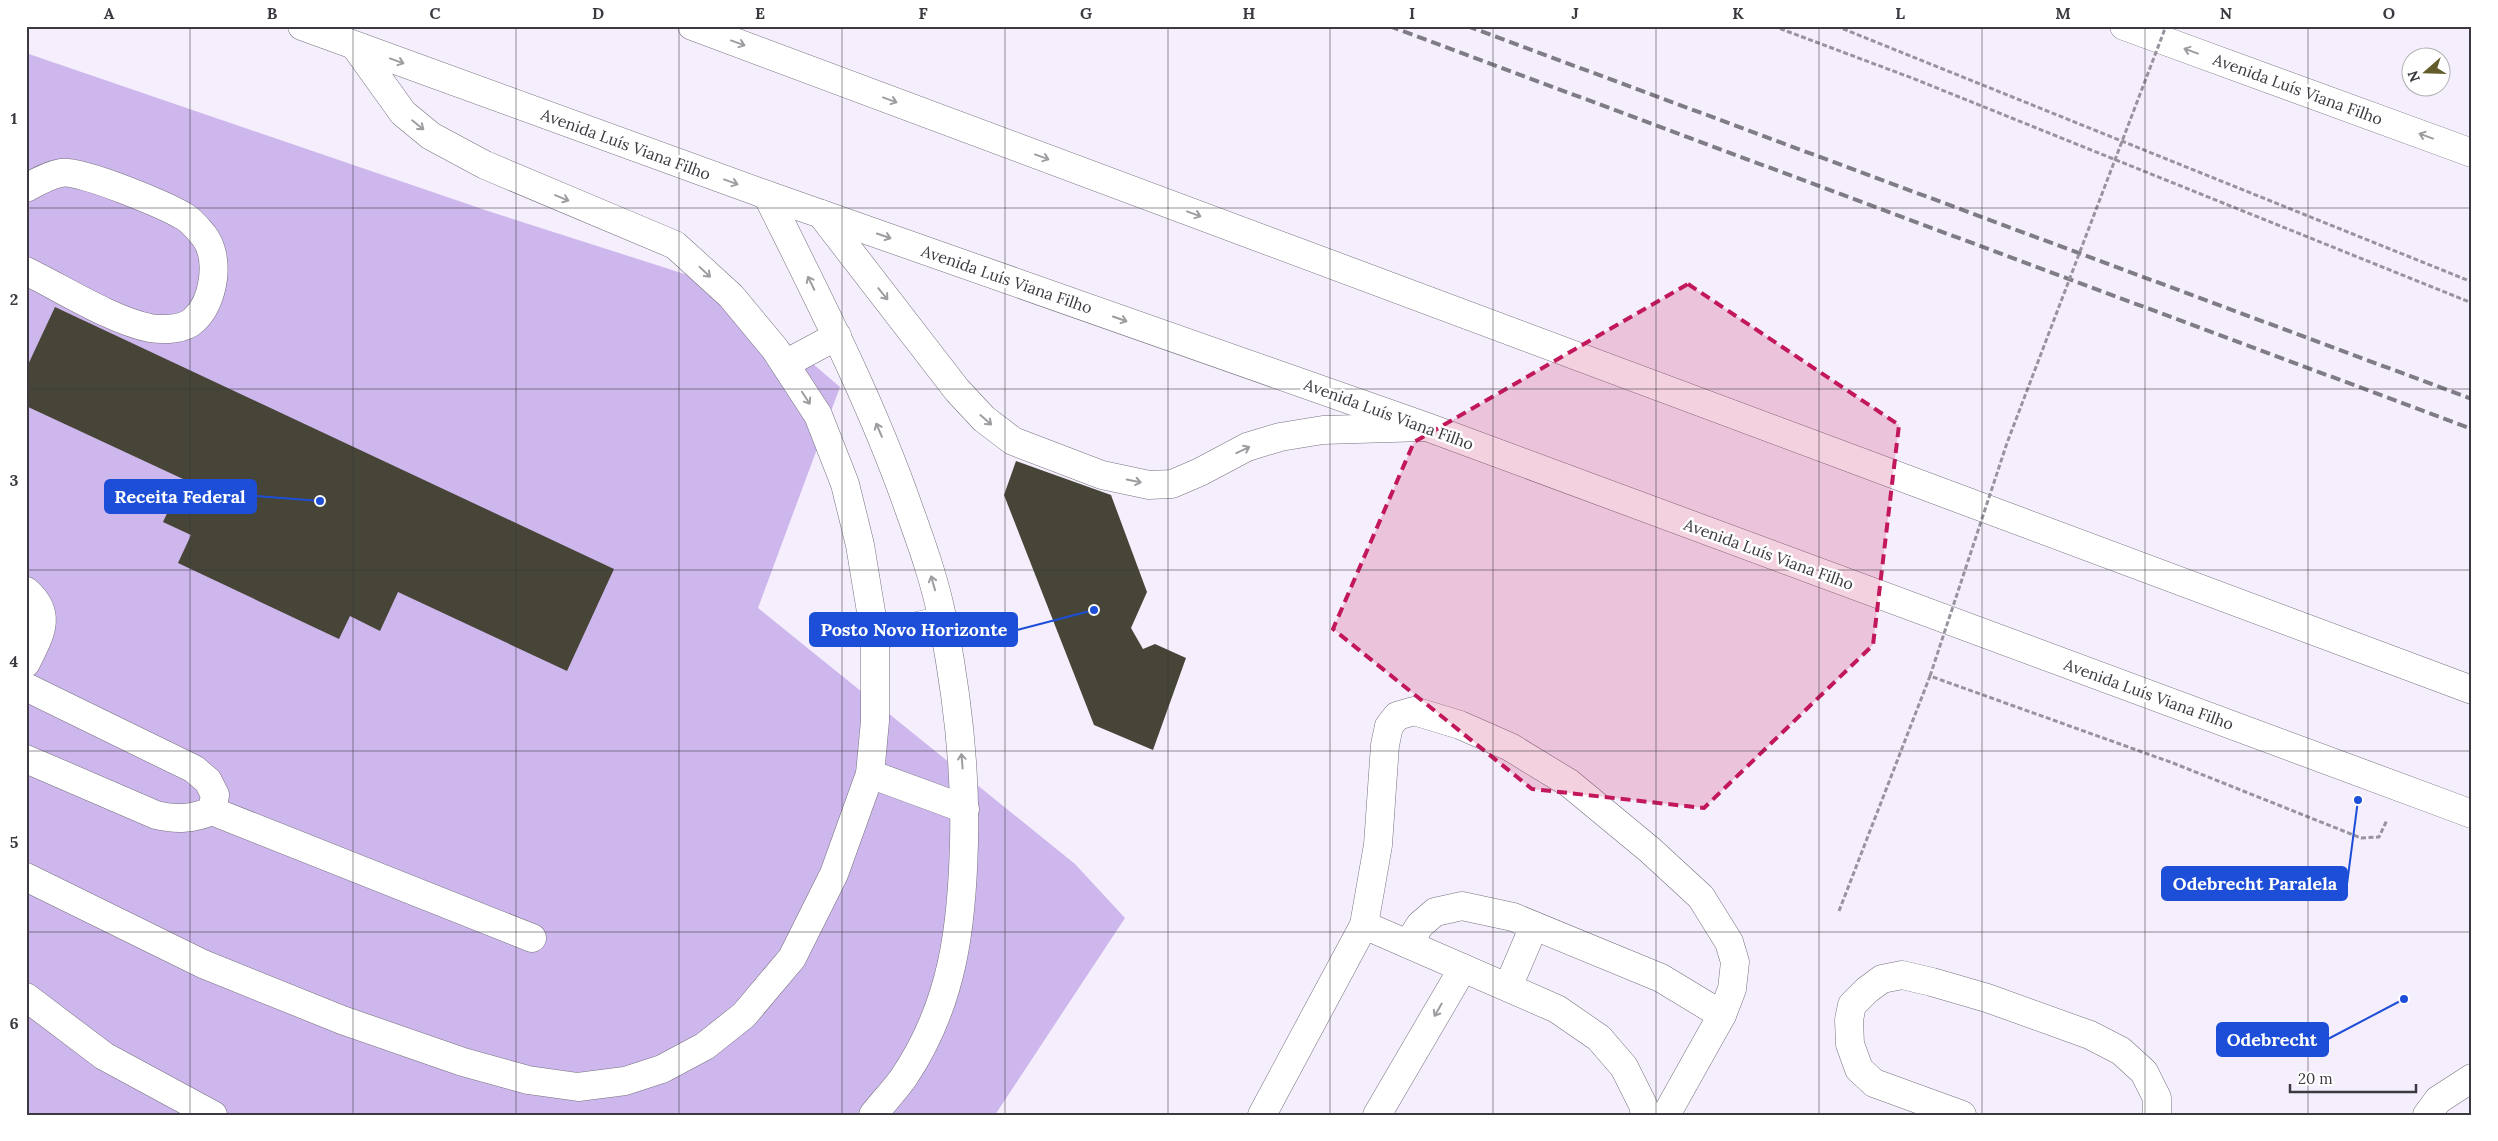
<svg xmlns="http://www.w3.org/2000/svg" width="2498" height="1141" font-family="Lora,serif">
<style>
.green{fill:#cdb7ec}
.building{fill:#464537}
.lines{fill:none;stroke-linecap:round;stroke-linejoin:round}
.minor-casing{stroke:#76717f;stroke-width:29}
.major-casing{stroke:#76717f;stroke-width:29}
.highway-casing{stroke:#76717f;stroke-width:29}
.path{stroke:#98939e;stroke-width:3;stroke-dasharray:5 2.5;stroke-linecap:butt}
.minor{stroke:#fff;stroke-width:28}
.major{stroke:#fff;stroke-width:28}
.highway{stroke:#fff;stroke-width:28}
.rail{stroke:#807c85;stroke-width:4;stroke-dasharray:10 5;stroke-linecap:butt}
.path-bridge{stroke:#98939e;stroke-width:3;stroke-dasharray:5 2.5;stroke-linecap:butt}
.oneway{stroke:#9e9ca0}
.marked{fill:#c2185b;fill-opacity:0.2;stroke:#c2185b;stroke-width:4;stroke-dasharray:10 6;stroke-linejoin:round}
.grid{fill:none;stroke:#3c3940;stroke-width:1;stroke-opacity:0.55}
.labels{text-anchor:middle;stroke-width:5;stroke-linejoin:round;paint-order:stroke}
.street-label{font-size:16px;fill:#3c3940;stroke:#fff}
.leader{fill:none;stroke:#1d4ed8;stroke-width:2}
.callout-dot{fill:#1d4ed8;stroke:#fff;stroke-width:2}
.callout{fill:#1d4ed8;stroke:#1d4ed8;stroke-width:2}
.callout-label{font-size:18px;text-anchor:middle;font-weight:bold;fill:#fff}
.neatline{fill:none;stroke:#3c3940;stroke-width:2}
.grid-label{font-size:16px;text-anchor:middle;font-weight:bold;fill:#3c3940}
</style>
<rect width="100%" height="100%" fill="#f5effd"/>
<path class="green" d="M26,53L488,211L722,286L840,387L758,608L1075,864L1125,918L995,1115H26Z"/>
<g class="building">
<path d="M55,307L614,569L567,671L398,592L380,631L350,616L339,639L178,563L191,535L163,522L183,479L26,406V369Z"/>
<path d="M1016,461L1111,495L1147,592L1131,628L1143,649L1155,644L1186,658L1153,750L1094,725L1004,495Z"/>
</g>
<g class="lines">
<defs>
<g id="minor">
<path d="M26,188C37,182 49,175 61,173C80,169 167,206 185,217C192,221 199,230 204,236C221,258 214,302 194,320C184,330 163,330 150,328C111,320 63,289 26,271"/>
<path d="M767,195C818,298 871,400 909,509C922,545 936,584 943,622C957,694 966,768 964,842C962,927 953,1004 904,1077C895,1090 883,1102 873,1115"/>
<path d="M821,214L957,390L984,419L1013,441L1102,475L1149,485L1172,484L1200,472L1247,447L1280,437L1323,430L1425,427"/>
<path d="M785,364L837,336"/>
<path d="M26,591C54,615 39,636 26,663"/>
<path d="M875,636L943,620"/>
<path d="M26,687L194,769L208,781L215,795L212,811C192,819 177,820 156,815L26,759"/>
<path d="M870,774L965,809"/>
<path d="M212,811L532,938"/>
<path d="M26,877L203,964L342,1020L463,1062L528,1080L578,1087L625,1081L662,1069L705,1046L744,1015L792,958L834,874L870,774L875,721V636L860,545L845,484L818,415L775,349L731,296L675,245L485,165L431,136L403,113L355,46"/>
<path d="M1364,925L1557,1009L1599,1038L1624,1067L1643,1105L1645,1115"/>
<path d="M1508,987L1534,926"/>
<path d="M26,997L104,1056L213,1115"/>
<path d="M1262,1115L1364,925L1378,845L1385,745L1389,726L1397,716L1414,711L1460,725L1510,747L1569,783L1650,850L1701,897L1729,942L1735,962L1732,989L1722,1015L1661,978L1513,917L1462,906L1435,912L1420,925L1408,944"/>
<path d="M1377,1115L1463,968"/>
<path d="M1666,1115L1722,1015"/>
<path d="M1962,1115L1874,1083L1859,1069L1850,1044L1849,1020L1852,1005L1867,990L1882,979L1902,975L1932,982L1987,998L2090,1035L2121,1051L2144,1072L2157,1098V1115"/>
<path d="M2427,1115L2438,1100L2472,1078"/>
</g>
<path id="major" d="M302,26L767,195L1427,427L2472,814"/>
<g id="highway">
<path d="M692,26L2472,690"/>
<path d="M2124,26L2472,153"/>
</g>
</defs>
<use href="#minor" class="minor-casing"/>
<use href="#major" class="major-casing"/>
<use href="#highway" class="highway-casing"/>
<g class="path">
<path d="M1773,26L1912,78L2472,303"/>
<path d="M1836,26L2472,282"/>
<path d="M1839,911L1930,676L2173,763L2361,838L2379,837L2387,820"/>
</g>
<use href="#minor" class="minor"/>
<use href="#major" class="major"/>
<use href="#highway" class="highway"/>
<g class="rail">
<path d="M1389,26L2472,429"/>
<path d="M1467,26L2472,399"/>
</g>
<path class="path-bridge" d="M1930,676L2007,443L2166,26"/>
</g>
<defs><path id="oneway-shaft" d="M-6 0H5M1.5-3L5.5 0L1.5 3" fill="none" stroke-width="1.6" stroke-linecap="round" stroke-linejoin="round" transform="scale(1.25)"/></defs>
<g class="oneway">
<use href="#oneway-shaft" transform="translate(738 43) rotate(20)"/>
<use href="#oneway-shaft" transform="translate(2191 51) rotate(-160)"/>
<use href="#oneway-shaft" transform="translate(397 61) rotate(20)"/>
<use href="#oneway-shaft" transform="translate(890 100) rotate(20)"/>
<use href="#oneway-shaft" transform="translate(418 125) rotate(39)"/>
<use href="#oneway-shaft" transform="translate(2426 136) rotate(-160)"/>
<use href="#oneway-shaft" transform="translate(1042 157) rotate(20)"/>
<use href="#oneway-shaft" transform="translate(731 182) rotate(20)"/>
<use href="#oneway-shaft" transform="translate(562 198) rotate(22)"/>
<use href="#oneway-shaft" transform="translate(1194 214) rotate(20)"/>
<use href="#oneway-shaft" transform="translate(884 236) rotate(19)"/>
<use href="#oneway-shaft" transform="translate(705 272) rotate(43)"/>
<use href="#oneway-shaft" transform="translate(811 283) rotate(-116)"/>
<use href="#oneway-shaft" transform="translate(883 294) rotate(51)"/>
<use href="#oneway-shaft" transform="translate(1120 319) rotate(19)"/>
<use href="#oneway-shaft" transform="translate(806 398) rotate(57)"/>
<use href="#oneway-shaft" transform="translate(986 420) rotate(41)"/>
<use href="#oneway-shaft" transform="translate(879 430) rotate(-113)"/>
<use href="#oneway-shaft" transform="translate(1243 450) rotate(-25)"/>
<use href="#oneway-shaft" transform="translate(1134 481) rotate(12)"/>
<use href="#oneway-shaft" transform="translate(933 583) rotate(-106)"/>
<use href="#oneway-shaft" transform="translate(962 761) rotate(-95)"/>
<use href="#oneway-shaft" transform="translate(1438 1010) rotate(120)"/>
</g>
<path class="marked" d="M1688,284L1899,425L1873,645L1704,808L1532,789L1333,629L1414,442Z"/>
<path class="grid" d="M190,26V1115M353,26V1115M516,26V1115M679,26V1115M842,26V1115M1005,26V1115M1168,26V1115M1330,26V1115M1493,26V1115M1656,26V1115M1819,26V1115M1982,26V1115M2145,26V1115M2308,26V1115M26,208H2472M26,389H2472M26,570H2472M26,751H2472M26,932H2472"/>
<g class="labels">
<g class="street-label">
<text transform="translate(2298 89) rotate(20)" y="6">Avenida Luís Viana Filho</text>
<text transform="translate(626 144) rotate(20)" y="6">Avenida Luís Viana Filho</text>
<text transform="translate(1007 279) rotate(19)" y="6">Avenida Luís Viana Filho</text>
<text transform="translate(1389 414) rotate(20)" y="6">Avenida Luís Viana Filho</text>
<text transform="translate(1769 554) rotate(20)" y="6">Avenida Luís Viana Filho</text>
<text transform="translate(2149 694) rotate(20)" y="6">Avenida Luís Viana Filho</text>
</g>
</g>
<path class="leader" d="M320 501L256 496M1094 610L1017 630M2358 800L2347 884M2404 999L2328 1039"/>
<g class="callout-dot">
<circle cx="320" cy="501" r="5"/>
<circle cx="1094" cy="610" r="5"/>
<circle cx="2358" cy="800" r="5"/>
<circle cx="2404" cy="999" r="5"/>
</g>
<g class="callout">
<rect x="105" y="480" width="151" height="33" rx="5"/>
<rect x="810" y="613" width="207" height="33" rx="5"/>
<rect x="2162" y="867" width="185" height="33" rx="5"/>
<rect x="2217" y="1023" width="111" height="33" rx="5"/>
</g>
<g class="callout-label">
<text x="180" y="503">Receita Federal</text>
<text x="914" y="636">Posto Novo Horizonte</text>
<text x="2255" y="890">Odebrecht Paralela</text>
<text x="2272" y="1046">Odebrecht</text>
</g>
<rect width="2498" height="1141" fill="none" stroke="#ffffff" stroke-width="55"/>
<g transform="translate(2426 72) rotate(250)"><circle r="24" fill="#ffffff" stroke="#b1b0b3"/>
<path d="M0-4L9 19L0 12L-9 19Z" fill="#615c29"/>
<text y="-8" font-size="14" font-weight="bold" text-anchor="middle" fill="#3c3940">N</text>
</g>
<path d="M2290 1084v8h126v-8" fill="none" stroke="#3c3940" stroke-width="2.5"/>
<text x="2298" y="1084" font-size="15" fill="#3c3940" stroke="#ffffff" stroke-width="4" paint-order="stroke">20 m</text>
<rect x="28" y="28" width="2442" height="1086" class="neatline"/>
<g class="grid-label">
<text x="109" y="19">A</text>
<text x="272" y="19">B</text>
<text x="435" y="19">C</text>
<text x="598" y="19">D</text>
<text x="760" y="19">E</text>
<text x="923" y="19">F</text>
<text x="1086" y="19">G</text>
<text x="1249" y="19">H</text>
<text x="1412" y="19">I</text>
<text x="1575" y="19">J</text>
<text x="1738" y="19">K</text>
<text x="1900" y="19">L</text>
<text x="2063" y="19">M</text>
<text x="2226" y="19">N</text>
<text x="2389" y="19">O</text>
<text x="14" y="124">1</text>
<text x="14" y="305">2</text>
<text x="14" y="486">3</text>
<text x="14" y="667">4</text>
<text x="14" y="848">5</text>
<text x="14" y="1029">6</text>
</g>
</svg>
